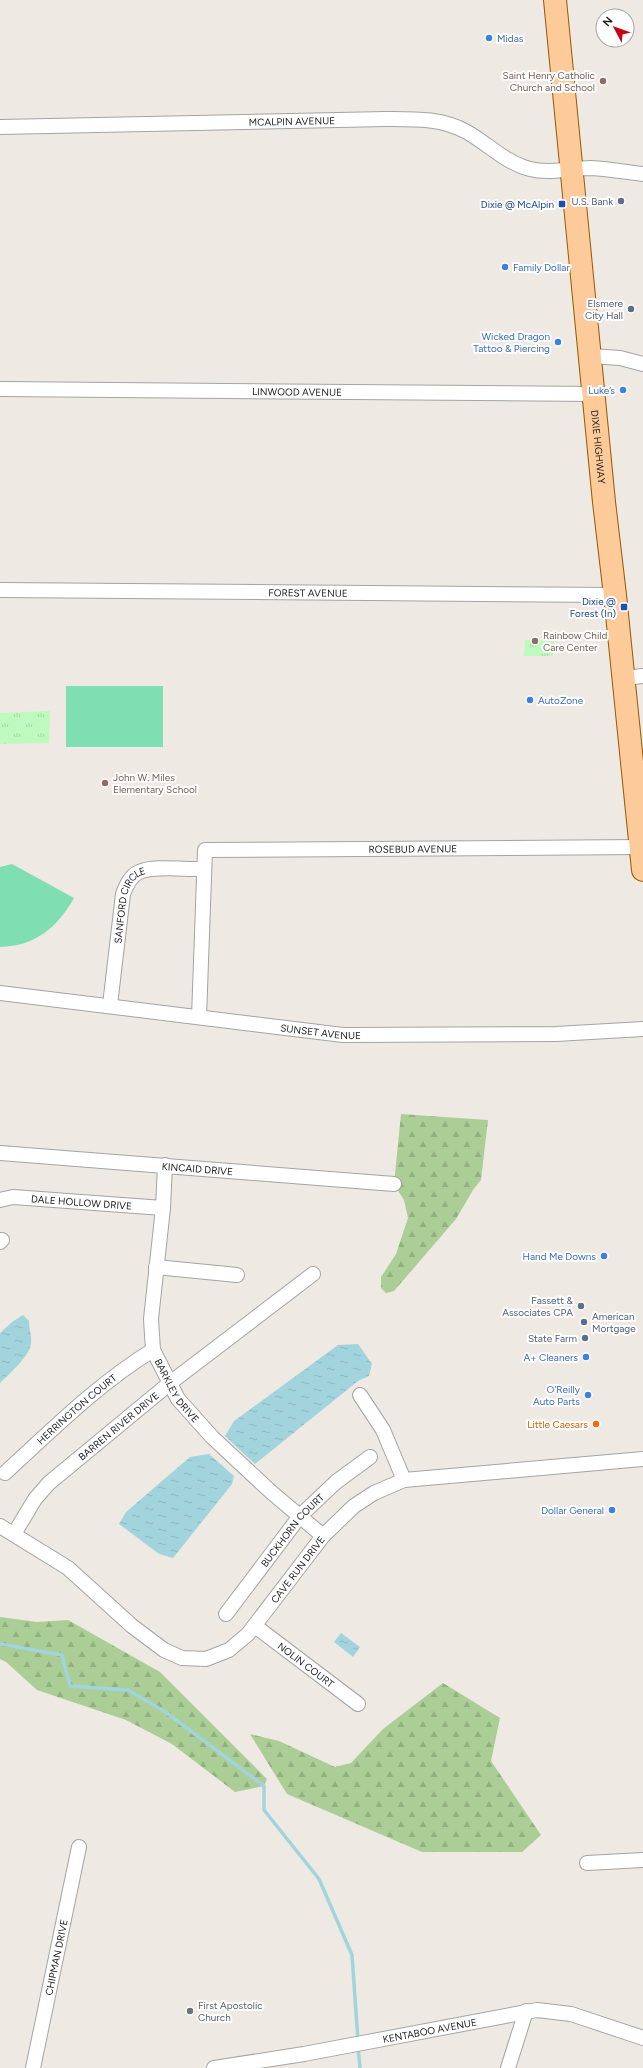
<svg xmlns="http://www.w3.org/2000/svg" width="643" height="2068" font-family="Figtree,sans-serif">
<style>
.forest{fill:url(#forest-firs)}
.park{fill:url(#park-tufts)}
.pitch{fill:#7fdfb2}
.water{fill:url(#water-ripples)}
.lines{fill:none;stroke-linecap:round;stroke-linejoin:round}
.stream{stroke:#a2d4dd;stroke-width:3.5}
.minor-casing{stroke:#a4a4a4;stroke-width:16}
.primary-casing{stroke:#955900;stroke-width:24}
.minor{stroke:#fff;stroke-width:14}
.primary{stroke:#fdca99;stroke-width:22}
.shop-dot{fill:#3f7fe0;stroke:#fff;stroke-width:1.5}
.education-dot{fill:#8d6e63;stroke:#fff;stroke-width:1.5}
.service-dot{fill:#5c6f8a;stroke:#fff;stroke-width:1.5}
.transit-dot{fill:#1a4fb4;stroke:#fff;stroke-width:1.5}
.food-dot{fill:#e8710a;stroke:#fff;stroke-width:1.5}
.worship-dot{fill:#6b7280;stroke:#fff;stroke-width:1.5}
.labels{text-anchor:middle;stroke-width:4;stroke-linejoin:round;paint-order:stroke}
.shop-label{font-size:10px;fill:#366cbe;stroke:#fff;text-anchor:end}
.education-label{font-size:10px;fill:#785e54;stroke:#fff;text-anchor:start}
.street-label{font-size:10px;fill:#1d1d1d;stroke:#fff}
.service-label{font-size:10px;fill:#4e5e75;stroke:#fff;text-anchor:end}
.transit-label{font-size:10px;fill:#164399;stroke:#fff;text-anchor:end}
.food-label{font-size:10px;fill:#c56008;stroke:#fff;text-anchor:end}
.worship-label{font-size:10px;fill:#5b616d;stroke:#fff;text-anchor:start}
</style>
<defs>
<pattern id="forest-firs" width="22" height="20" patternUnits="userSpaceOnUse"><rect width="22" height="20" fill="#abce96"/><path d="M5 1l3.5 6h-7zM16 11l3.5 6h-7z" fill="#93b081"/></pattern>
<pattern id="park-tufts" width="24" height="20" patternUnits="userSpaceOnUse"><rect width="24" height="20" fill="#befabe"/><path d="M3 7l-1-3M5 7V3M7 7l1-3M15 17l-1-3M17 17v-4M19 17l1-3" fill="none" stroke="#a3d6a3"/></pattern>
<pattern id="water-ripples" width="26" height="14" patternUnits="userSpaceOnUse"><rect width="26" height="14" fill="#a2d4dd"/><path d="M2 4q2-2 4 0t4 0M15 11q2-2 4 0t4 0" fill="none" stroke="#8bb6bd"/></pattern>
</defs>
<rect width="100%" height="100%" fill="#eee9e2"/>
<g class="forest">
<path d="M401,1114L488,1120L481,1180L473,1190L456,1219L394,1291L386,1293L381,1288V1277L396,1254L408,1218L404,1200L394,1184Z"/>
<path d="M0,1617L37,1622L68,1620L160,1672L267,1779L264,1786L235,1792L172,1744L126,1720L37,1690L6,1662L0,1659Z"/>
<path d="M443,1683L500,1718L491,1761L541,1835L522,1852H422L287,1794L250,1734L279,1741L335,1767L351,1763L383,1729Z"/>
</g>
<g class="park">
<path d="M554,639L553,656H524L525,640Z"/>
<path d="M50,711L49,743L0,744V713Z"/>
</g>
<g class="pitch">
<rect x="66" y="686" width="97" height="61"/>
<path d="M12,864L74,898C57,928 35,946 0,947V867Z"/>
</g>
<g class="water">
<path d="M23,1315L29,1321C29,1329 32,1336 31,1343C31,1355 9,1374 0,1383V1333L12,1322Z"/>
<path d="M358,1344L372,1364L369,1376L358,1381L255,1464L225,1436L234,1421L338,1345Z"/>
<path d="M209,1454L234,1476L232,1484L173,1558L159,1554L119,1524L126,1512L190,1457Z"/>
<path d="M341,1633L360,1647L353,1657L334,1642Z"/>
</g>
<g class="lines">
<g class="stream">
<path d="M0,1644L62,1655L70,1686L128,1690L167,1713L264,1786V1810L319,1879L352,1955L358,2041"/>
<path d="M358,2047L360,2068"/>
</g>
<defs>
<g id="minor">
<path id="s1" d="M0,127L386,119C414,119 442,118 467,132C488,144 506,163 530,169C550,174 571,168 591,168C609,169 626,172 643,174"/>
<path d="M591,356L620,358L643,364"/>
<path id="s2" d="M0,389L595,394"/>
<path id="s3" d="M0,590L615,595"/>
<path d="M624,678L643,676"/>
<path id="s4" d="M0,993L343,1035L556,1034L643,1029"/>
<path id="s5" d="M110,1005L123,894C126,886 130,876 139,872C154,865 187,870 204,869"/>
<path id="s6" d="M199,1017L205,850L641,847"/>
<path id="s7" d="M0,1153L394,1184"/>
<path id="s8" d="M165,1165L163,1208L151,1319L153,1350L178,1399L212,1437L270,1491L323,1536"/>
<path id="s9" d="M0,1200L13,1197L163,1208"/>
<path d="M0,1242L2,1240"/>
<path d="M156,1267L237,1275"/>
<path d="M360,1395L383,1430L404,1480"/>
<path id="s10" d="M5,1473C52,1430 99,1383 153,1350"/>
<path id="s11" d="M0,1526L68,1568L132,1626L164,1650L182,1658L206,1659L229,1650L248,1634L323,1536L354,1506L374,1493L404,1480L643,1459"/>
<path id="s12" d="M14,1534L35,1499L49,1483L170,1383L313,1274"/>
<path id="s13" d="M226,1614L300,1516L336,1482L370,1457"/>
<path id="s14" d="M255,1626L358,1704"/>
<path d="M587,1863L643,1860"/>
<path id="s15" d="M33,2068L79,1847"/>
<path id="s16" d="M214,2068L304,2054L537,2010L571,2014L643,2038"/>
<path d="M508,2068L526,2011"/>
</g>
<g id="primary">
<path id="s17" d="M555,0L604,502L615,595L643,870"/>
</g>
</defs>
<use href="#minor" class="minor-casing"/>
<use href="#primary" class="primary-casing"/>
<use href="#minor" class="minor"/>
<use href="#primary" class="primary"/>
</g>
<g class="shop-dot">
<circle cx="489" cy="38" r="4"/>
<circle cx="505" cy="267" r="4"/>
<circle cx="558" cy="342" r="4"/>
<circle cx="623" cy="390" r="4"/>
<circle cx="530" cy="700" r="4"/>
<circle cx="604" cy="1256" r="4"/>
<circle cx="586" cy="1357" r="4"/>
<circle cx="588" cy="1395" r="4"/>
<circle cx="612" cy="1510" r="4"/>
</g>
<g class="education-dot">
<circle cx="603" cy="81" r="4"/>
<circle cx="535" cy="641" r="4"/>
<circle cx="105" cy="783" r="4"/>
</g>
<g class="service-dot">
<circle cx="621" cy="201" r="4"/>
<circle cx="631" cy="309" r="4"/>
<circle cx="581" cy="1306" r="4"/>
<circle cx="584" cy="1322" r="4"/>
<circle cx="585" cy="1338" r="4"/>
</g>
<g class="transit-dot">
<rect x="558" y="200" width="8" height="8" rx="2"/>
<rect x="620" y="603" width="8" height="8" rx="2"/>
</g>
<circle class="food-dot" cx="596" cy="1424" r="4"/>
<circle class="worship-dot" cx="190" cy="2011" r="4"/>
<g class="labels">
<g class="shop-label">
<text x="497" y="42" text-anchor="start">Midas</text>
<text x="513" y="271" text-anchor="start">Family Dollar</text>
<text x="550" y="340">Wicked Dragon<tspan x="550" dy="12">Tattoo &amp; Piercing</tspan></text>
<text x="615" y="394">Luke’s</text>
<text x="538" y="704" text-anchor="start">AutoZone</text>
<text x="596" y="1260">Hand Me Downs</text>
<text x="578" y="1361">A+ Cleaners</text>
<text x="580" y="1393">O'Reilly<tspan x="580" dy="12">Auto Parts</tspan></text>
<text x="604" y="1514">Dollar General</text>
</g>
<g class="education-label">
<text x="595" y="79" text-anchor="end">Saint Henry Catholic<tspan x="595" dy="12">Church and School</tspan></text>
<text x="543" y="639">Rainbow Child<tspan x="543" dy="12">Care Center</tspan></text>
<text x="113" y="781">John W. Miles<tspan x="113" dy="12">Elementary School</tspan></text>
</g>
<g class="street-label">
<text dy="4" stroke="none"><textPath href="#s1" startOffset="292">MCALPIN AVENUE</textPath></text>
<text dy="4" stroke="none"><textPath href="#s2" startOffset="297">LINWOOD AVENUE</textPath></text>
<text dy="4" stroke="none"><textPath href="#s17" startOffset="449">DIXIE HIGHWAY</textPath></text>
<text dy="4" stroke="none"><textPath href="#s3" startOffset="308">FOREST AVENUE</textPath></text>
<text dy="4" stroke="none"><textPath href="#s6" startOffset="375">ROSEBUD AVENUE</textPath></text>
<text dy="4" stroke="none"><textPath href="#s5" startOffset="104">SANFORD CIRCLE</textPath></text>
<text dy="4" stroke="none"><textPath href="#s4" startOffset="323">SUNSET AVENUE</textPath></text>
<text dy="4" stroke="none"><textPath href="#s7" startOffset="198">KINCAID DRIVE</textPath></text>
<text dy="4" stroke="none"><textPath href="#s9" startOffset="82">DALE HOLLOW DRIVE</textPath></text>
<text dy="4" stroke="none"><textPath href="#s8" startOffset="233">BARKLEY DRIVE</textPath></text>
<text dy="4" stroke="none"><textPath href="#s10" startOffset="96">HERRINGTON COURT</textPath></text>
<text dy="4" stroke="none"><textPath href="#s12" startOffset="152">BARREN RIVER DRIVE</textPath></text>
<text dy="4" stroke="none"><textPath href="#s13" startOffset="107">BUCKHORN COURT</textPath></text>
<text dy="4" stroke="none"><textPath href="#s11" startOffset="381">CAVE RUN DRIVE</textPath></text>
<text dy="4" stroke="none"><textPath href="#s14" startOffset="64">NOLIN COURT</textPath></text>
<text dy="4" stroke="none"><textPath href="#s15" startOffset="113">CHIPMAN DRIVE</textPath></text>
<text dy="4" stroke="none"><textPath href="#s16" startOffset="219">KENTABOO AVENUE</textPath></text>
</g>
<g class="service-label">
<text x="613" y="205">U.S. Bank</text>
<text x="623" y="307">Elsmere<tspan x="623" dy="12">City Hall</tspan></text>
<text x="573" y="1304">Fassett &amp;<tspan x="573" dy="12">Associates CPA</tspan></text>
<text x="592" y="1320" text-anchor="start">American<tspan x="592" dy="12">Mortgage</tspan></text>
<text x="577" y="1342">State Farm</text>
</g>
<g class="transit-label">
<text x="554" y="208">Dixie @ McAlpin</text>
<text x="616" y="605">Dixie @<tspan x="616" dy="12">Forest (In)</tspan></text>
</g>
<g class="food-label">
<text x="588" y="1428">Little Caesars</text>
</g>
<g class="worship-label">
<text x="198" y="2009">First Apostolic<tspan x="198" dy="12">Church</tspan></text>
</g>
</g>
<g transform="translate(615 28) rotate(311)"><circle r="19" fill="#ffffff" stroke="#a5a5a5"/>
<path d="M0-3L7 15L0 10L-7 15Z" fill="#c9000f"/>
<text y="-6" font-size="11" font-weight="bold" text-anchor="middle" fill="#1d1d1d">N</text>
</g>
</svg>
